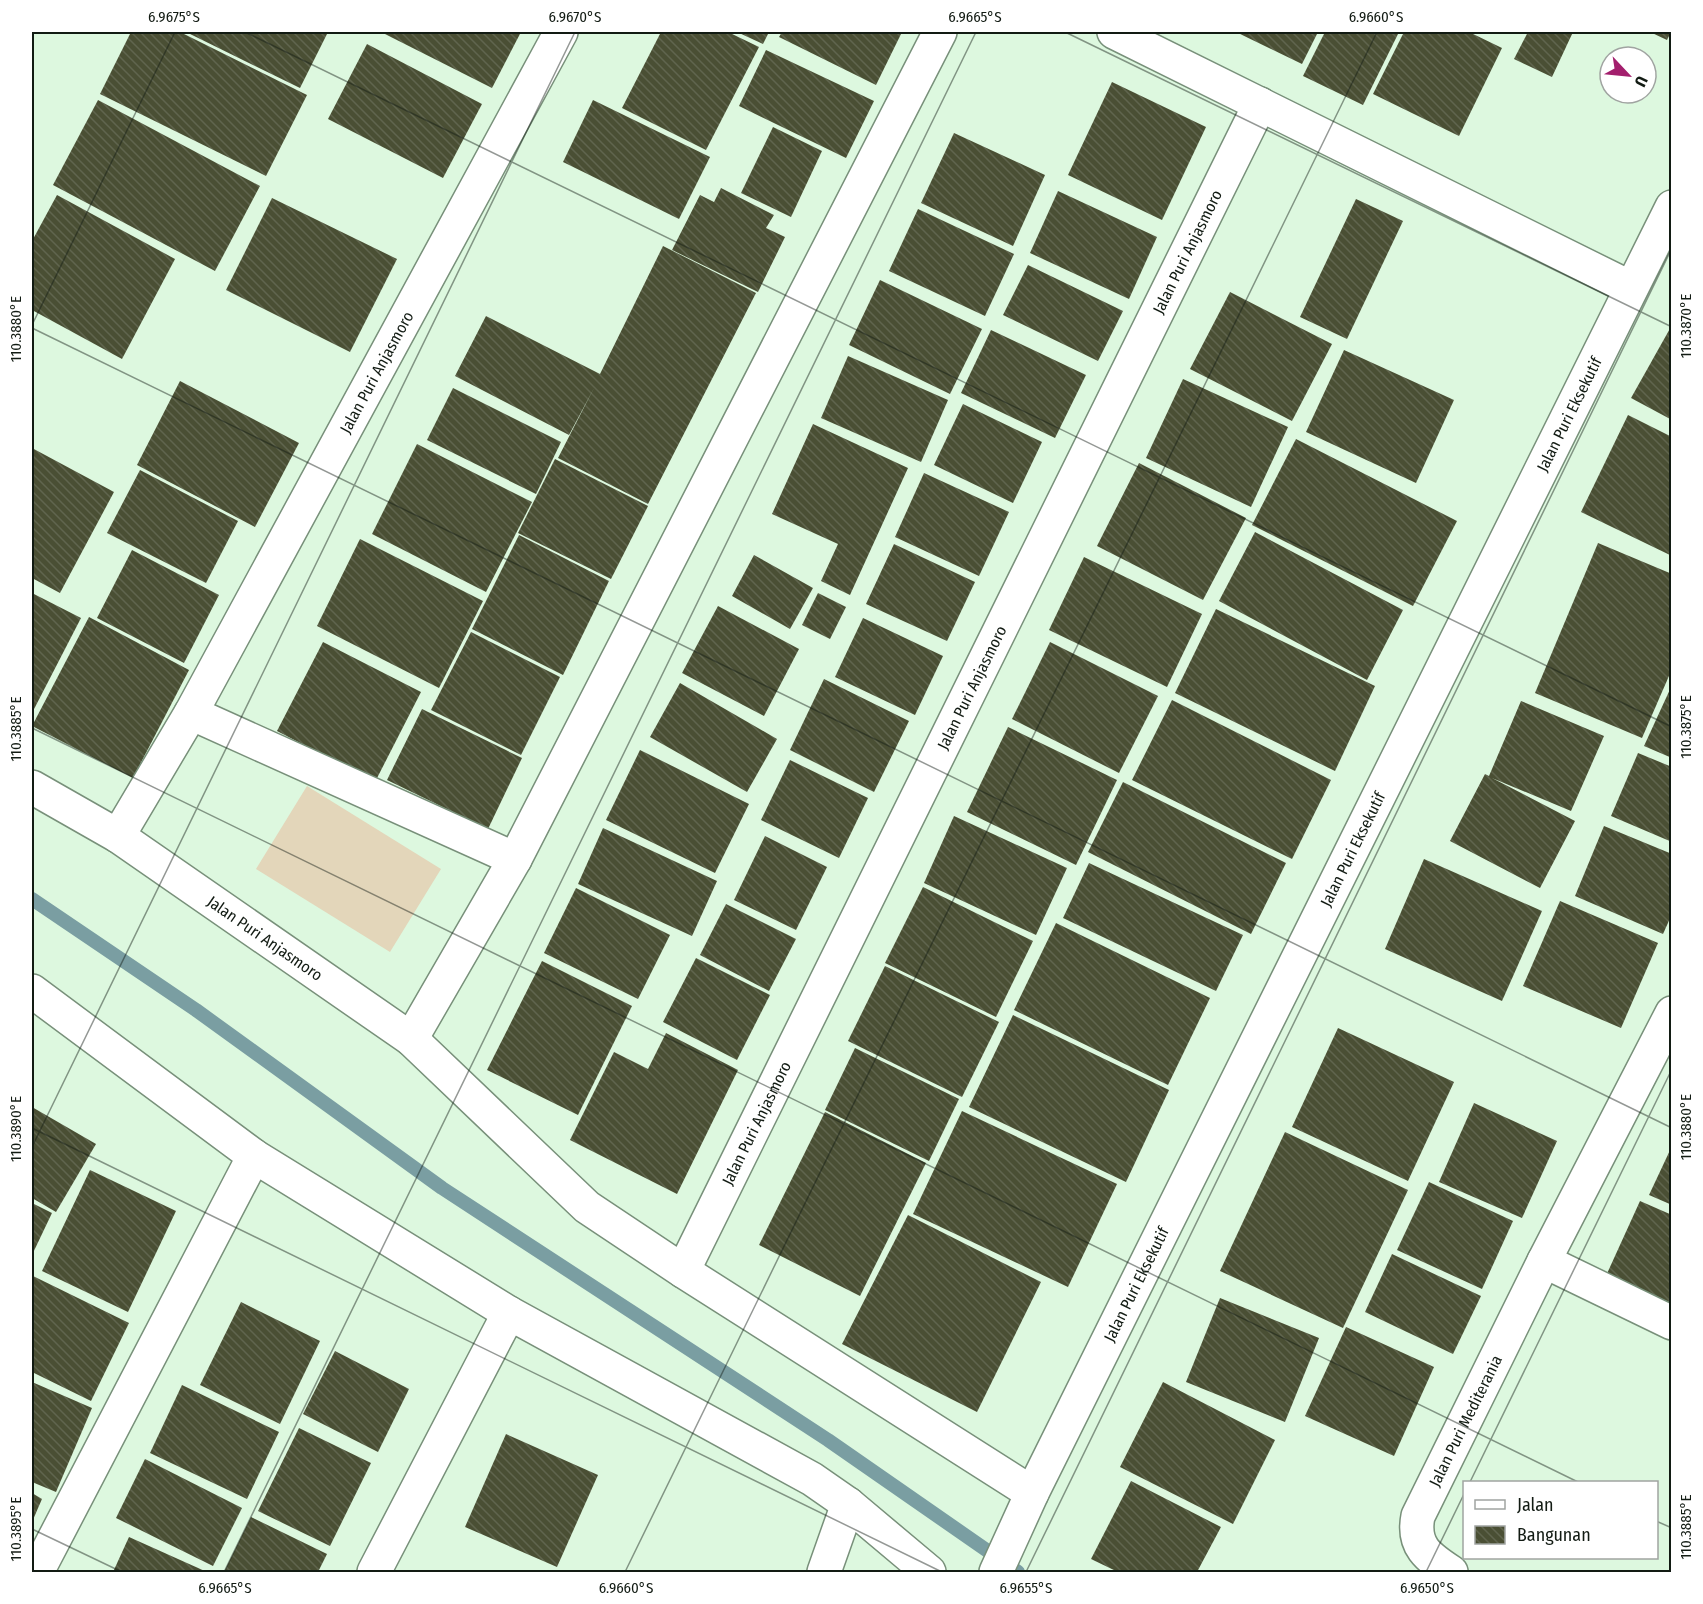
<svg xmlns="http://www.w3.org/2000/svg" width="1703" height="1604" font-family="'Fira Sans Condensed',sans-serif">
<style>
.pitch{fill:#e3d6ba}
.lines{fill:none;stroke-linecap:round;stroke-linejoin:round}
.stream{stroke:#7a9ea2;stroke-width:14}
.building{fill:url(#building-back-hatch)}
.street-casing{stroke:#78907a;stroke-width:36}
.street{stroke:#fff;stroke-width:33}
.ticks{fill:none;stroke:#121b13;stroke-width:1.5;stroke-opacity:0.45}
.labels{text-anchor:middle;stroke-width:6;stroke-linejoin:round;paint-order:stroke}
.street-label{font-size:16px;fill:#121b13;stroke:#fff}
.neatline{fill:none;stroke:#121b13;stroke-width:2}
.ticks-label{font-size:15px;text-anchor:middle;fill:#121b13}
</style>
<defs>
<pattern id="building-back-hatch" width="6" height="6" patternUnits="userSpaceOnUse" patternTransform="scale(1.5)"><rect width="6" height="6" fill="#4a4f34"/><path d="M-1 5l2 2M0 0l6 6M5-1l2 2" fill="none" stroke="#60654e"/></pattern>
</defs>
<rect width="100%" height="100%" fill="#ddf8df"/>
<path class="pitch" d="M307,786L441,869L390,952L256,869Z"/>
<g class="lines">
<path class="stream" d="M32,899L196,1010L442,1188L828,1440L1018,1572"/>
</g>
<g class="building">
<path d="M131,32H180L307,95L266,176L100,94Z"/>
<path d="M186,32H328L300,88Z"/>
<path d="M381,32H521L492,88Z"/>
<path d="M661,32H728L759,47L706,150L622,108Z"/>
<path d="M737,32H769L763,44Z"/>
<path d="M782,32H902L876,85L779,37Z"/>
<path d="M1236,32H1318L1302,64Z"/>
<path d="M1325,32H1399L1363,105L1303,76Z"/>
<path d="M1404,32H1469L1502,48L1459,136L1373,94Z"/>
<path d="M1528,32H1573L1552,77L1514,59Z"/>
<path d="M1650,32H1671L1667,40Z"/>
<path d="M367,44L482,104L443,178L328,119Z"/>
<path d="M766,50L874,101L846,158L739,106Z"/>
<path d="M1112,82L1206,127L1162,220L1068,175Z"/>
<path d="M98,100L260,186L215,271L53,185Z"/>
<path d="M593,100L710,157L679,219L563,162Z"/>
<path d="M773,127L822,151L791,217L741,193Z"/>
<path d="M954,133L1045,175L1013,246L921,203Z"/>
<path d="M721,188L774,215L766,228L785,237L758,292L672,250L700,195L714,202Z"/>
<path d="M1058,191L1157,237L1129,299L1030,253Z"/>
<path d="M57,195L175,259L122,359L32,310V241Z"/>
<path d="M272,198L397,259L350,352L226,290Z"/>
<path d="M1356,199L1403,221L1347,339L1300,317Z"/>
<path d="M918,209L1014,254L985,316L889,271Z"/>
<path d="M663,246L756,293L648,504L558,458L594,388L569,435L455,376L486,316L600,374Z"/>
<path d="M1028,265L1123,311L1098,361L1003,315Z"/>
<path d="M880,280L982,329L950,394L849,345Z"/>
<path d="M1230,292L1332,344L1292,421L1190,369Z"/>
<path d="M1672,325V420L1631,398Z"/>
<path d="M991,330L1086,375L1055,438L961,393Z"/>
<path d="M1344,350L1454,400L1416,483L1306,432Z"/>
<path d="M848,356L948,400L921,462L821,418Z"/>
<path d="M1183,379L1288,427L1251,507L1146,458Z"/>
<path d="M180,381L299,443L255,527L137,465Z"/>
<path d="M453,388L561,442L536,494L427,440Z"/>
<path d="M963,404L1042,442L1013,503L934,465Z"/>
<path d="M1628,415L1672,437V556L1581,512Z"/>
<path d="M813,424L908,468L850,595L821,581L838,544L772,514Z"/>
<path d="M1296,439L1457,521L1413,606L1252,525Z"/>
<path d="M417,444L532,502L486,592L372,534Z"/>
<path d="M32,448L114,492L60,593L32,578Z"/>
<path d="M555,459L648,506L611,579L518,533Z"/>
<path d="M1139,463L1246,518L1203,600L1097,546Z"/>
<path d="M140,470L238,521L206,583L107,533Z"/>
<path d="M924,473L1009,512L979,576L895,537Z"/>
<path d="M1255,532L1403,610L1367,680L1219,601Z"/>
<path d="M519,535L609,581L563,675L472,629Z"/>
<path d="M360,539L483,601L439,688L317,626Z"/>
<path d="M1598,543L1672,574V669L1642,738L1535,693Z"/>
<path d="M894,544L975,582L947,641L866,604Z"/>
<path d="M132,550L219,595L184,663L97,618Z"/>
<path d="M754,555L813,588L790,629L732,596Z"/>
<path d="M1084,557L1202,614L1167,687L1049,630Z"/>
<path d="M32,593L81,618L32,713Z"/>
<path d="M818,593L846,607L830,639L802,625Z"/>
<path d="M718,606L799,649L764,716L682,673Z"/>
<path d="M1216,609L1375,686L1335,771L1175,693Z"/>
<path d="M89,617L189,670L133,778L32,726Z"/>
<path d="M863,618L943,656L915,715L835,677Z"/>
<path d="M471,632L560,677L521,755L431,710Z"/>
<path d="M323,642L421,692L375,782L277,731Z"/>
<path d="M1050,642L1158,696L1119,773L1012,719Z"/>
<path d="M824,679L909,721L874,792L790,750Z"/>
<path d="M680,683L777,739L747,792L650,737Z"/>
<path d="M1672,685V758L1644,746Z"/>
<path d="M1172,700L1331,780L1292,859L1132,780Z"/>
<path d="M1521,701L1604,736L1571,811L1492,778L1575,821L1540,888L1450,841L1485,774L1489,776Z"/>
<path d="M422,709L522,758L488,829L387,780Z"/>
<path d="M1008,727L1117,780L1076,865L967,812Z"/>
<path d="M640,750L749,804L715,873L606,820Z"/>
<path d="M1638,753L1672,767V842L1611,816Z"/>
<path d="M790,760L868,798L839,858L761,820Z"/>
<path d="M1123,782L1286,863L1251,934L1088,852Z"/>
<path d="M954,816L1067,868L1036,935L924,883Z"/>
<path d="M1604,826L1672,854V914L1663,934L1575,896Z"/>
<path d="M603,828L717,881L692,936L578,884Z"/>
<path d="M765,836L827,867L796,930L734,900Z"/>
<path d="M1424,859L1542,911L1502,1001L1385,949Z"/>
<path d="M1089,863L1243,935L1216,991L1063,918Z"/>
<path d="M923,887L1033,941L996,1017L885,963Z"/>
<path d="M576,888L670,935L638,999L544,953Z"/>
<path d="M1560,901L1658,943L1621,1028L1523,986Z"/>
<path d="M726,904L796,939L769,991L700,955Z"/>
<path d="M1056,923L1210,998L1168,1085L1014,1010Z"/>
<path d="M696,958L770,995L737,1060L663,1022Z"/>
<path d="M542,961L632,1006L578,1115L487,1070Z"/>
<path d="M885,966L999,1022L962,1097L848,1041Z"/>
<path d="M1013,1015L1169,1090L1126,1182L969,1107Z"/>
<path d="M1338,1028L1454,1082L1408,1181L1292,1127Z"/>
<path d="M666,1033L738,1070L677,1194L570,1140L614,1052L648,1069Z"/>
<path d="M855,1048L959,1099L929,1161L825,1110Z"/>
<path d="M1474,1103L1557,1141L1522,1218L1439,1182Z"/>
<path d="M32,1107L96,1144L56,1212L32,1198Z"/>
<path d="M962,1111L1117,1184L1068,1287L913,1214Z"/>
<path d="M825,1112L926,1163L860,1296L759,1245Z"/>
<path d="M1285,1132L1408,1190L1343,1328L1220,1271Z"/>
<path d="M1672,1146V1205L1649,1195Z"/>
<path d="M90,1170L176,1211L128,1312L42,1271Z"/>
<path d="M1429,1182L1513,1221L1482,1289L1397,1250Z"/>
<path d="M1640,1201L1672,1215V1309L1605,1278Z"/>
<path d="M32,1203L52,1213L32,1255Z"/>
<path d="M908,1215L1041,1282L977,1412L842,1344Z"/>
<path d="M1392,1254L1481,1296L1453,1354L1365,1312Z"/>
<path d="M33,1276L129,1323L91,1401L32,1372V1280Z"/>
<path d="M1220,1298L1319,1338L1285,1422L1186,1382Z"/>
<path d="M241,1302L320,1341L280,1424L200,1385Z"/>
<path d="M1346,1327L1434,1367L1394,1456L1305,1416Z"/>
<path d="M335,1351L409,1389L378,1452L303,1414Z"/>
<path d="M32,1382L92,1408L56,1492L32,1482Z"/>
<path d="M1163,1382L1275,1440L1233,1524L1120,1467Z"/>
<path d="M182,1385L279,1432L247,1499L150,1453Z"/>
<path d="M299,1428L371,1463L330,1546L258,1511Z"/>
<path d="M506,1434L598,1475L557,1567L465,1527Z"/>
<path d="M145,1459L242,1508L213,1566L116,1518Z"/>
<path d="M1131,1481L1221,1527L1197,1572H1118L1091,1559Z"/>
<path d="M32,1493L42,1499L32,1522Z"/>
<path d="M251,1517L327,1554L318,1572H224Z"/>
<path d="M129,1537L207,1572H113Z"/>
</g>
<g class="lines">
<defs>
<g id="street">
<path d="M1114,32L1631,288"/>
<path d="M191,713L515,859"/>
<path id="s1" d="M32,787L118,836L411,1039L587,1207L683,1271L1032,1493"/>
<path id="s2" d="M118,836L191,713L561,32"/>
<path d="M32,991L254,1156L509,1313L812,1479L848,1504L929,1572"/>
<path d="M411,1039L515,859L940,32"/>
<path d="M1544,1261L1672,1323"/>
<path id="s3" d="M683,1271L1260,104"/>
<path d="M37,1572L254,1156"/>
<path d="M374,1572L509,1313"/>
<path d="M824,1572L848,1504"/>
<path id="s4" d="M996,1572L1032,1493L1672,207"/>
<path id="s5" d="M1451,1572C1428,1557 1412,1546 1418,1516L1544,1261L1672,1013"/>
</g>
</defs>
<use href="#street" class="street-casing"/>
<use href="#street" class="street"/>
</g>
<path class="ticks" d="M245,32L1672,727M1065,32L1672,327M32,325L175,32M32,328L1672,1128M32,728L1578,1482M32,1128L942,1572M32,1147L575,32M1470,1482L1672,1069M1656,1521L1672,1528M32,1529L122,1572M224,1572L976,32M625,1572L1377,32M1026,1572L1672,248M1426,1572L1464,1494"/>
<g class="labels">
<g class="street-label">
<text dy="6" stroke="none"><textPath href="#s3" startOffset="1137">Jalan Puri Anjasmoro</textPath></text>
<text dy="6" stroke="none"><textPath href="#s2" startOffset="531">Jalan Puri Anjasmoro</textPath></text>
<text dy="6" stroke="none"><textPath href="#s4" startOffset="1292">Jalan Puri Eksekutif</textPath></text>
<text dy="6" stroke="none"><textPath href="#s3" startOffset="651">Jalan Puri Anjasmoro</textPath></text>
<text dy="6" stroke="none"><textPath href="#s4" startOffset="806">Jalan Puri Eksekutif</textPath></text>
<text dy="6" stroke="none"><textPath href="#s1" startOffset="278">Jalan Puri Anjasmoro</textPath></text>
<text dy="6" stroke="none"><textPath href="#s3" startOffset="165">Jalan Puri Anjasmoro</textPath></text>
<text dy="6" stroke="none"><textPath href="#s4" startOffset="320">Jalan Puri Eksekutif</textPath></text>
<text dy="6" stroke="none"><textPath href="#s5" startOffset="177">Jalan Puri Mediterania</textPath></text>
</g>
</g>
<rect width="1703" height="1604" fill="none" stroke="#ffffff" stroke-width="66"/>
<rect x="1463" y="1481" width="195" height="78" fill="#ffffff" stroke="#a0a4a1" stroke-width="1.5"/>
<rect x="1475" y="1500" width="30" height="9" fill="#ffffff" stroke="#a0a4a1" stroke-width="1.5"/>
<text x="1517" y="1511" font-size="18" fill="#121b13">Jalan</text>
<rect x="1475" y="1526" width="30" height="18" fill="url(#building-back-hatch)" stroke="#a0a4a1" stroke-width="1.5"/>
<text x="1517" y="1541" font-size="18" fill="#121b13">Bangunan</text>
<g transform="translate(1628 75) rotate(116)"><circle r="28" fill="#ffffff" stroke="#a0a4a1" stroke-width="1.5"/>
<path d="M0-4.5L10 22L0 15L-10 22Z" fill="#a31f6d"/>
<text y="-9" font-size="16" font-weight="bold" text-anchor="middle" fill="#121b13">U</text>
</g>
<rect x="33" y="33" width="1637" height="1538" class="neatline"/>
<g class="ticks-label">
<text x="174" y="22">6.9675°S</text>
<text x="575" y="22">6.9670°S</text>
<text x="975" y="22">6.9665°S</text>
<text x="1376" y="22">6.9660°S</text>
<text transform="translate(1686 326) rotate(-90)" y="5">110.3870°E</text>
<text transform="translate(16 329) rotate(-90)" y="5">110.3880°E</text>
<text transform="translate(1686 727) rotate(-90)" y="5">110.3875°E</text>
<text transform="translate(16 729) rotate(-90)" y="5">110.3885°E</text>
<text transform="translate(1686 1127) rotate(-90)" y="5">110.3880°E</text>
<text transform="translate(16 1129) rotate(-90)" y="5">110.3890°E</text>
<text transform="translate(1686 1527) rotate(-90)" y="5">110.3885°E</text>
<text transform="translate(16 1529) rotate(-90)" y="5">110.3895°E</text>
<text x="225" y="1593">6.9665°S</text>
<text x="626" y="1593">6.9660°S</text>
<text x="1026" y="1593">6.9655°S</text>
<text x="1427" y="1593">6.9650°S</text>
</g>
</svg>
